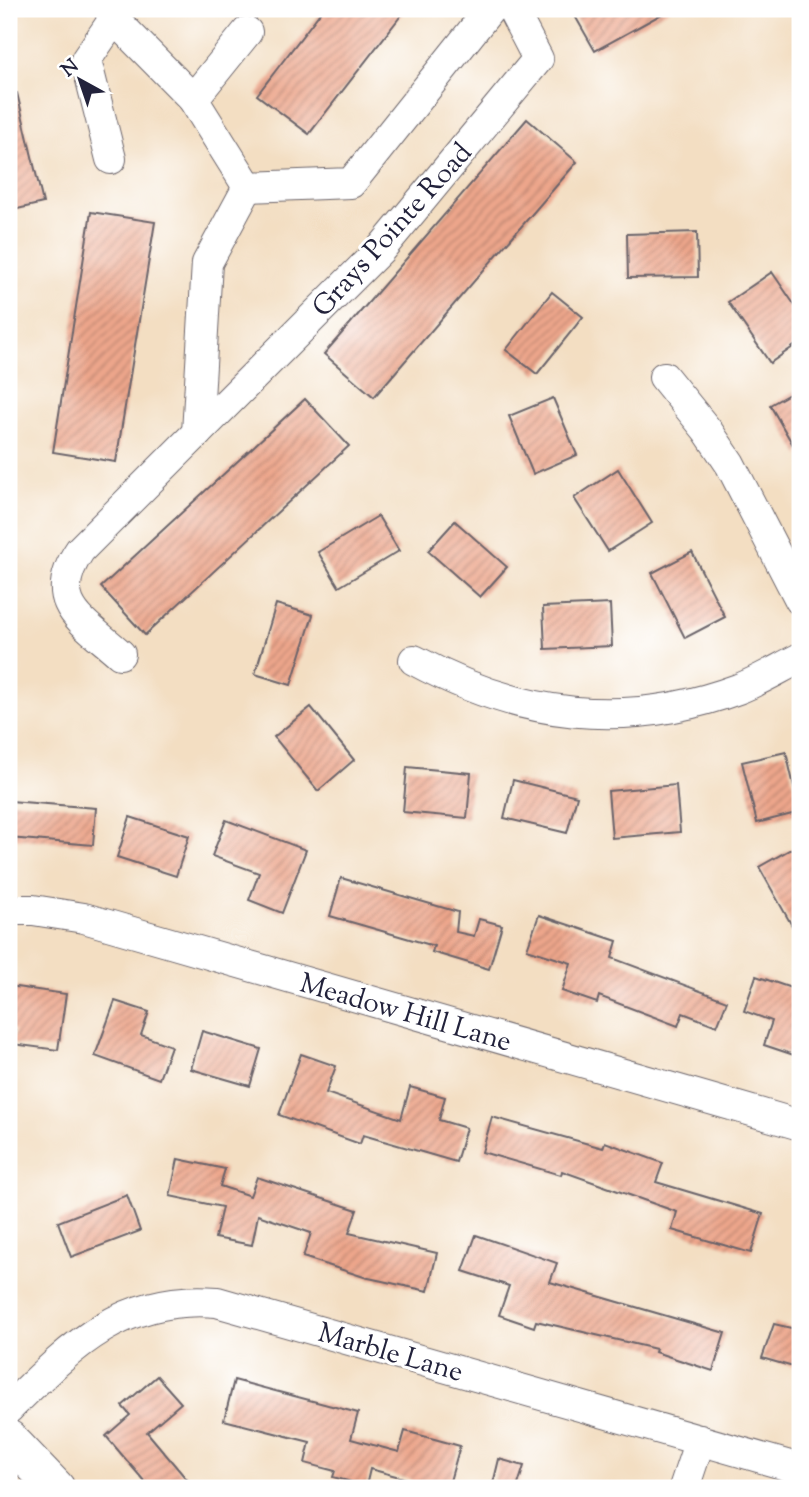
<svg xmlns="http://www.w3.org/2000/svg" width="809" height="1497" font-family="'Sorts Mill Goudy',serif">
<style>
.building{fill:url(#building-hatch)}
.lines{fill:none;stroke-linecap:round;stroke-linejoin:round}
.minor-casing{stroke:#6b646a;stroke-width:32}
.tertiary-casing{stroke:#6b646a;stroke-width:39}
.minor{stroke:#fff;stroke-width:30}
.tertiary{stroke:#fff;stroke-width:37}
.labels{text-anchor:middle;stroke-width:6;stroke-linejoin:round;paint-order:stroke}
.street-label{font-size:28px;fill:#22223b;stroke:#fff}
</style>
<defs>
<pattern id="building-hatch" width="6" height="6" patternUnits="userSpaceOnUse" patternTransform="scale(1.75)"><rect width="6" height="6" fill="#eda68b"/><path d="M-1 1l2-2M0 6l6-6M5 7l2-2" fill="none" stroke="#c08773"/></pattern>
</defs>
<rect width="100%" height="100%" fill="#fff"/>
<filter id="ink" filterUnits="userSpaceOnUse"><feTurbulence type="fractalNoise" baseFrequency=".0143" numOctaves="2"/><feDisplacementMap in="SourceGraphic" scale="14" xChannelSelector="R" yChannelSelector="G"/><feConvolveMatrix kernelMatrix="1 2 1 2 8 2 1 2 1" color-interpolation-filters="sRGB"/></filter>
<filter id="wash" filterUnits="userSpaceOnUse"><feTurbulence type="fractalNoise" baseFrequency=".00686" numOctaves="4" result="noise"/><feDisplacementMap in="SourceGraphic" scale="28" xChannelSelector="R" yChannelSelector="G"/><feGaussianBlur stdDeviation="1.57" result="paint"/><feColorMatrix in="noise" values="0 0 0 0 0 0 0 0 0 0 0 0 0 0 0 0 0 1.4 0 .05"/><feComposite in="paint" operator="in"/></filter>
<g filter="url(#wash)">
<rect width="100%" height="100%" fill="#f3dec2"/>
<g id="blocks">
<g class="building">
<path d="M323,9H406L309,134L257,95Z"/>
<path d="M571,9H671L595,51Z"/>
<path d="M17,93L43,203L9,211V94Z"/>
<path d="M527,119L577,162L374,397L324,354Z"/>
<path d="M91,212L155,222L116,462L53,452Z"/>
<path d="M697,232L698,277L628,278L627,234Z"/>
<path d="M772,272L800,313V342L770,363L728,302Z"/>
<path d="M552,292L583,317L537,374L506,350Z"/>
<path d="M800,388V457L770,405Z"/>
<path d="M553,398L577,455L533,474L509,416Z"/>
<path d="M305,399L349,446L145,635L101,587Z"/>
<path d="M618,469L652,523L608,551L574,498Z"/>
<path d="M378,516L399,551L339,587L318,552Z"/>
<path d="M455,521L507,567L480,597L428,551Z"/>
<path d="M692,552L725,617L685,638L652,573Z"/>
<path d="M276,604L313,615L291,685L255,674Z"/>
<path d="M610,604L612,646L545,649L543,607Z"/>
<path d="M311,707L354,760L318,791L274,737Z"/>
<path d="M786,752L800,812L757,823L742,762Z"/>
<path d="M407,767L471,773L467,818L403,812Z"/>
<path d="M513,780L577,796L567,833L504,818Z"/>
<path d="M676,785L680,832L612,838L608,791Z"/>
<path d="M10,801L96,808L93,845L9,838Z"/>
<path d="M130,817L189,836L176,876L117,857Z"/>
<path d="M226,820L306,850L282,913L249,900L259,873L212,856Z"/>
<path d="M800,844V940L759,867Z"/>
<path d="M341,878L458,912L456,932L474,936L479,919L502,925L489,969L432,952L434,946L330,916Z"/>
<path d="M539,915L617,941L612,958L727,1001L717,1026L683,1013L678,1026L599,996L597,1003L562,991L571,963L527,949Z"/>
<path d="M756,976L800,991V1057L764,1045L772,1021L744,1011Z"/>
<path d="M9,986L66,994L58,1050L12,1044L15,1030L9,1029Z"/>
<path d="M115,1001L149,1012L141,1035L171,1046L159,1079L95,1056Z"/>
<path d="M202,1031L261,1049L250,1086L191,1069Z"/>
<path d="M301,1054L336,1066L326,1093L401,1119L410,1087L445,1097L439,1120L466,1128L456,1162L363,1135L360,1144L279,1115Z"/>
<path d="M492,1117L603,1148L605,1142L663,1163L656,1182L763,1214L751,1253L672,1230L677,1212L562,1171L561,1175L482,1152Z"/>
<path d="M178,1159L225,1169L220,1186L250,1196L257,1177L357,1210L349,1233L437,1253L428,1291L364,1277L303,1257L311,1233L258,1215L252,1245L215,1238L222,1207L170,1196Z"/>
<path d="M127,1195L140,1231L71,1257L58,1222Z"/>
<path d="M476,1235L557,1263L550,1282L725,1333L713,1371L655,1352L656,1349L536,1321L534,1327L499,1315L509,1286L463,1271Z"/>
<path d="M774,1324L800,1330V1369L762,1358Z"/>
<path d="M157,1376L181,1403L147,1432L194,1488H150L106,1436L130,1415L122,1406Z"/>
<path d="M234,1380L358,1413L351,1439L399,1452L405,1431L460,1446L448,1488H408L411,1480L370,1469L366,1486L333,1477L335,1471L305,1463L310,1442L224,1420Z"/>
<path d="M499,1459L524,1466L517,1488H492Z"/>
</g>
</g>
</g>
<g filter="url(#ink)">
<use href="#blocks" fill-opacity="0" stroke="#6b646a" stroke-width="2"/>
<g class="lines">
<defs>
<g id="minor">
<path d="M109,9L114,19L193,99L248,187L351,183L490,9"/>
<path d="M193,99L247,32"/>
<path d="M111,159L86,60L114,19"/>
<path d="M664,377L707,430L730,464L800,600"/>
<path d="M197,433L207,263L248,187"/>
<path d="M120,654C83,621 44,603 80,550L380,250L538,59L512,9"/>
<path d="M414,660C519,717 625,731 738,689C759,681 780,668 800,658"/>
<path d="M9,910H33L84,918L800,1125"/>
<path d="M9,1408C71,1347 122,1294 217,1302L800,1469"/>
<path d="M684,1488L700,1440"/>
</g>
<path id="tertiary" d="M9,1439L56,1488"/>
</defs>
<use href="#minor" class="minor-casing"/>
<use href="#tertiary" class="tertiary-casing"/>
<use href="#minor" class="minor"/>
<use href="#tertiary" class="tertiary"/>
</g>
</g>
<g class="labels">
<g class="street-label">
<text transform="translate(391 229) rotate(-48)" y="10">Grays Pointe Road</text>
<text transform="translate(406 1011) rotate(16)" y="10">Meadow Hill Lane</text>
<text transform="translate(391 1351) rotate(16)" y="10">Marble Lane</text>
</g>
</g>
<rect width="809" height="1497" fill="none" stroke="#fff" stroke-width="35"/>
<g transform="translate(80 80) rotate(320)" stroke="#ffffff" stroke-width="5" paint-order="stroke">
<path d="M0-5L12 26L0 18L-12 26Z" fill="#22223b"/>
<text y="-10" font-size="19" font-weight="bold" text-anchor="middle" fill="#22223b">N</text>
</g>
</svg>
